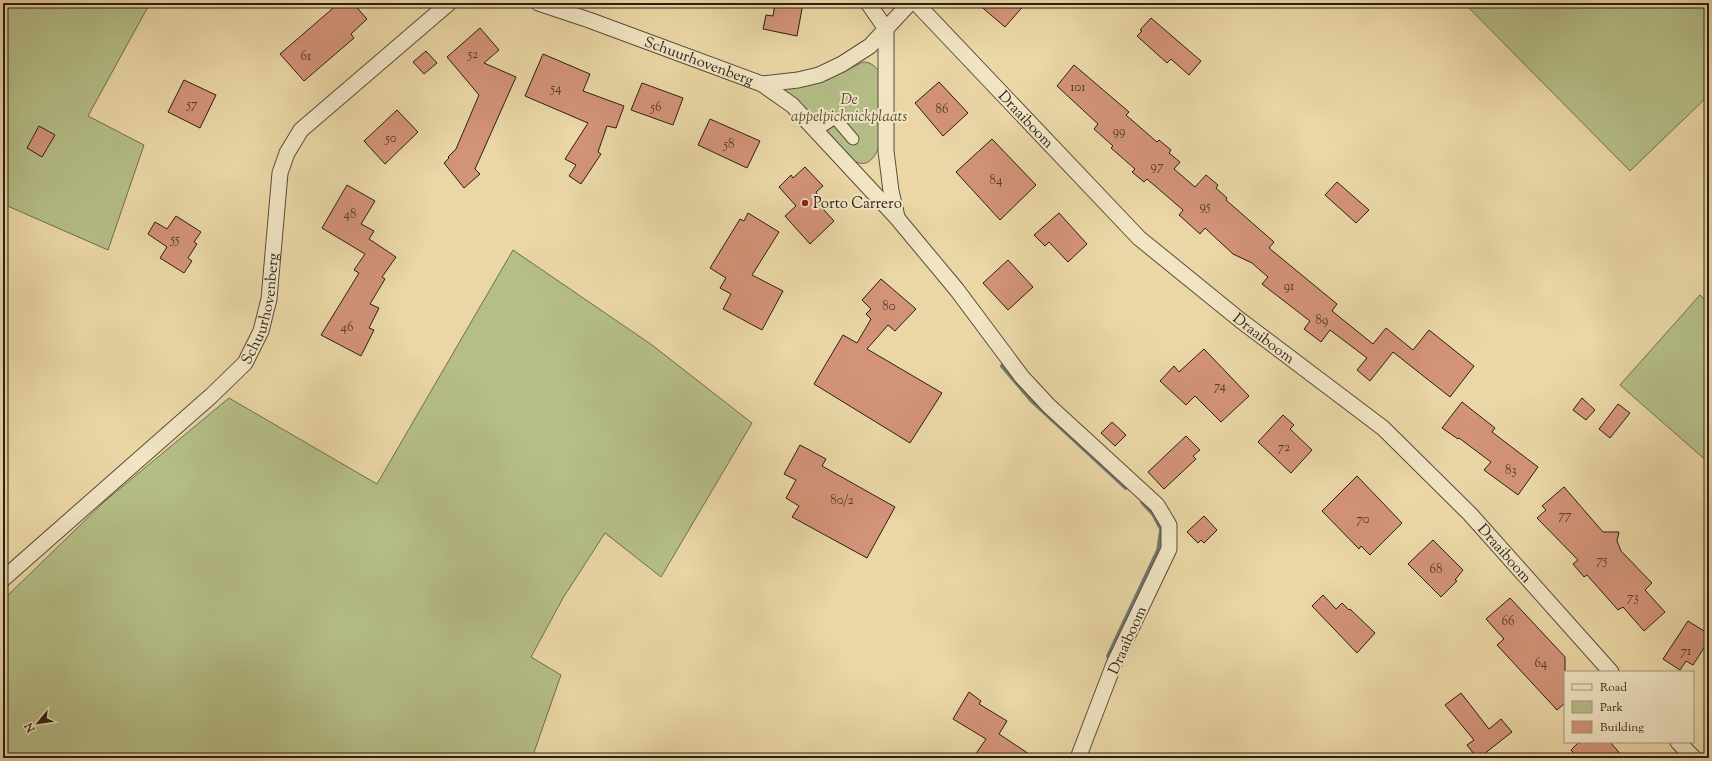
<svg xmlns="http://www.w3.org/2000/svg" width="1712" height="761" font-family="'Sorts Mill Goudy',serif">
<style>
.green{fill:#b5be87;stroke:#6f6e4e}
.lines{fill:none;stroke-linecap:round;stroke-linejoin:round}
.stream{stroke:#6d7a71;stroke-width:5.5}
.building{fill:#d39379;stroke:#291e16}
.pedestrian-casing{stroke:#594c3a;stroke-width:13}
.minor-casing{stroke:#594c3a;stroke-width:17}
.pedestrian{stroke:#f1e5c4;stroke-width:11}
.minor{stroke:#f1e5c4;stroke-width:15}
.poi-dot{fill:#8f2418;stroke:#f1e5c4;stroke-width:1.5}
.labels{text-anchor:middle;stroke-width:4;stroke-linejoin:round;paint-order:stroke}
.number-label{font-size:13px;fill:#543b2f}
.street-label{font-size:15px;fill:#291e16;stroke:#f1e5c4}
.park-label{font-size:15px;font-style:italic;fill:#534e38;stroke:#f1e5c4}
.poi-label{font-size:15px;fill:#291e16;stroke:#f1e5c4;text-anchor:start}
</style>
<rect width="100%" height="100%" fill="#ead7a5"/>
<filter id="stains"><feTurbulence type="fractalNoise" baseFrequency=".005" numOctaves="4"/><feColorMatrix values="0 0 0 0 .2 0 0 0 0 .09 0 0 0 0 .02 0 0 0 .5 -.17"/></filter>
<radialGradient id="worn" r=".72"><stop offset=".6" stop-color="#630" stop-opacity="0"/><stop offset="1" stop-color="#630" stop-opacity=".3"/></radialGradient>
<g class="green">
<path d="M3,3H150L88,116L144,145L108,250L3,204Z"/>
<path d="M1464,3H1709V95L1630,171Z"/>
<path d="M863,62C872,62 877,68 882,75L879,146C875,159 865,170 852,159L777,89C809,87 834,77 863,62Z"/>
<path d="M513,250L652,345L752,423L661,577L605,533L563,598L531,657L561,675L532,758H3V600L105,501L229,398L377,484Z"/>
<path d="M1700,295L1709,303V463L1620,385Z"/>
</g>
<g class="lines">
<g class="stream">
<path d="M1003,366L1032,400L1126,487"/>
<path d="M1109,656L1159,550L1162,529L1154,514L1143,502"/>
</g>
</g>
<g class="building">
<path d="M339,3H353L367,19L351,34L354,38L304,81L280,54Z"/>
<path d="M775,3H803L797,36L763,29L766,15L773,16Z"/>
<path d="M977,3H1026L1005,27Z"/>
<path d="M1151,18L1201,61L1189,75L1171,59L1167,63L1137,36L1142,31L1140,30Z"/>
<path d="M480,28L499,50L484,63L516,77L475,169L480,174L464,188L444,163L449,158L448,157L456,149L479,95L447,57Z"/>
<path d="M426,51L437,63L424,74L413,62Z"/>
<path d="M543,54L590,74L583,91L624,106L616,128L607,126L598,152L601,154L581,184L569,176L576,165L565,159L588,123L525,96Z"/>
<path d="M1074,65L1129,112L1126,115L1157,142L1159,140L1171,150L1169,153L1180,162L1174,169L1195,187L1206,175L1218,185L1216,188L1227,198L1226,200L1274,242L1269,248L1337,304L1332,311L1373,344L1386,328L1413,350L1429,330L1474,366L1450,397L1393,352L1370,381L1357,370L1367,358L1330,330L1321,342L1304,329L1310,321L1262,284L1268,277L1252,263L1233,254L1205,228L1200,234L1179,215L1183,210L1147,179L1144,182L1132,172L1135,169L1111,148L1113,146L1094,129L1098,124L1057,86Z"/>
<path d="M184,80L216,95L200,128L168,112Z"/>
<path d="M939,82L968,113L943,136L915,103Z"/>
<path d="M642,83L683,98L673,125L631,110Z"/>
<path d="M397,110L418,132L385,164L364,141Z"/>
<path d="M710,119L760,141L747,168L698,145Z"/>
<path d="M39,126L55,135L42,157L27,148Z"/>
<path d="M992,139L1036,185L1000,220L956,172Z"/>
<path d="M805,167L823,186L816,192L818,195L814,199L834,221L810,244L785,216L796,206L779,187L791,175L793,178Z"/>
<path d="M1337,182L1369,210L1356,223L1325,195Z"/>
<path d="M347,185L375,201L361,224L374,231L369,239L396,257L382,277L385,279L370,304L379,308L369,328L374,330L361,356L321,335L359,273L354,270L365,254L322,228Z"/>
<path d="M748,213L779,232L752,275L783,291L762,330L723,309L731,294L720,288L726,278L710,268L740,219L744,221Z"/>
<path d="M1059,213L1087,244L1068,262L1049,242L1045,246L1034,235Z"/>
<path d="M176,216L201,232L194,242L197,244L188,258L192,261L184,273L160,258L167,247L148,234L155,222L167,229Z"/>
<path d="M1008,260L1033,287L1008,310L983,283Z"/>
<path d="M881,279L916,309L895,331L888,325L867,349L942,393L910,443L814,384L843,335L857,343L871,319L866,314L871,309L862,300Z"/>
<path d="M1204,349L1249,396L1221,422L1195,396L1186,405L1160,381L1174,366L1179,372Z"/>
<path d="M1582,398L1595,410L1586,420L1573,410Z"/>
<path d="M1462,402L1495,428L1492,432L1538,467L1518,495L1484,470L1491,462L1459,438L1458,439L1442,428Z"/>
<path d="M1618,404L1630,413L1610,438L1599,429Z"/>
<path d="M1283,415L1294,425L1290,429L1312,450L1291,473L1258,442Z"/>
<path d="M1112,422L1126,435L1115,446L1101,433Z"/>
<path d="M1186,436L1200,450L1193,456L1196,459L1164,489L1148,472Z"/>
<path d="M800,445L826,459L822,466L895,507L867,558L792,517L799,506L786,498L796,480L784,474Z"/>
<path d="M1357,476L1402,523L1370,555L1361,546L1359,549L1322,511Z"/>
<path d="M1564,487L1603,532H1619L1617,541L1621,551L1652,583L1645,590L1665,612L1644,631L1623,607L1618,610L1587,575L1584,577L1573,564L1578,560L1537,518L1546,510L1542,506Z"/>
<path d="M1204,516L1217,530L1204,543L1201,540L1198,543L1187,532Z"/>
<path d="M1433,540L1463,570L1455,580L1457,581L1441,597L1408,564Z"/>
<path d="M1323,595L1336,609L1342,603L1349,610L1350,609L1375,633L1357,653L1312,606Z"/>
<path d="M1510,598L1565,657V703L1557,710L1497,645L1504,639L1486,619Z"/>
<path d="M1688,621L1709,634V640L1693,665L1686,661L1680,670L1663,659Z"/>
<path d="M969,692L981,701L979,704L1007,721L999,734L1035,758H973L986,739L953,719Z"/>
<path d="M1461,693L1489,729L1501,719L1512,732L1484,754L1483,753L1477,758L1467,745L1474,740L1445,705Z"/>
<path d="M1587,742H1610L1624,758H1578L1571,750L1578,743Z"/>
</g>
<g class="lines">
<defs>
<path id="pedestrian" d="M817,130L835,118L853,139"/>
<g id="minor">
<path id="s1" d="M538,3L589,20L762,84L798,80L819,75L842,64L870,46L910,3"/>
<path d="M868,3L886,29V151L891,191L897,217"/>
<path id="s2" d="M916,3L1139,238L1240,320L1383,428L1470,514L1611,672"/>
<path d="M762,84L792,105L897,218L957,290L1022,377L1049,406L1157,505L1169,525V549L1114,664L1078,758"/>
<path id="s3" d="M3,579L211,396L245,363L261,331L269,299L280,173L287,153L301,130L449,3"/>
<path d="M1678,742L1694,758"/>
</g>
</defs>
<use href="#pedestrian" class="pedestrian-casing"/>
<use href="#minor" class="minor-casing"/>
<use href="#pedestrian" class="pedestrian"/>
<use href="#minor" class="minor"/>
</g>
<circle class="poi-dot" cx="805" cy="203" r="4"/>
<g class="labels">
<g class="number-label">
<text x="473" y="58">52</text>
<text x="306" y="60">61</text>
<text x="1078" y="91">101</text>
<text x="556" y="92">54</text>
<text x="192" y="108">57</text>
<text x="656" y="111">56</text>
<text x="942" y="113">86</text>
<text x="1119" y="135">99</text>
<text x="391" y="142">50</text>
<text x="729" y="148">58</text>
<text x="1157" y="170">97</text>
<text x="996" y="184">84</text>
<text x="1205" y="210">95</text>
<text x="350" y="218">48</text>
<text x="175" y="243">55</text>
<text x="1289" y="290">91</text>
<text x="889" y="310">80</text>
<text x="1322" y="324">89</text>
<text x="347" y="331">46</text>
<text x="1220" y="390">74</text>
<text x="1284" y="451">72</text>
<text x="1511" y="474">83</text>
<text x="842" y="504">80/2</text>
<text x="1565" y="519">77</text>
<text x="1363" y="523">70</text>
<text x="1602" y="564">75</text>
<text x="1436" y="573">68</text>
<text x="1633" y="601">73</text>
<text x="1508" y="625">66</text>
<text x="1686" y="655">71</text>
<text x="1541" y="667">64</text>
</g>
<g class="street-label">
<text dy="5" stroke="none"><textPath href="#s1" startOffset="171">Schuurhovenberg</textPath></text>
<text dy="5" stroke="none"><textPath href="#s2" startOffset="160">Draaiboom</textPath></text>
<text dy="5" stroke="none"><textPath href="#s3" startOffset="382">Schuurhovenberg</textPath></text>
<text dy="5" stroke="none"><textPath href="#s2" startOffset="484">Draaiboom</textPath></text>
<text dy="5" stroke="none"><textPath href="#s2" startOffset="808">Draaiboom</textPath></text>
<text transform="translate(1127 640) rotate(-66)" y="5">Draaiboom</text>
</g>
<g class="park-label">
<text x="849" y="104">De<tspan x="849" dy="17">appelpicknickplaats</tspan></text>
</g>
<g class="poi-label">
<text x="813" y="208">Porto Carrero</text>
</g>
</g>
<rect width="1712" height="761" fill="none" stroke="#ead7a5" stroke-width="16"/>
<rect x="4" y="4" width="1704" height="753" fill="none" stroke="#291e16" stroke-width="2"/>
<rect x="8" y="8" width="1696" height="745" fill="none" stroke="#291e16"/>
<rect x="1564" y="671" width="130" height="72" fill="#f1e5c4" stroke="#a1957e"/>
<rect x="1572" y="684" width="20" height="6" fill="#f1e5c4" stroke="#a1957e"/>
<text x="1600" y="691" font-size="12" fill="#291e16">Road</text>
<rect x="1572" y="701" width="20" height="12" fill="#b5be87" stroke="#a1957e"/>
<text x="1600" y="711" font-size="12" fill="#291e16">Park</text>
<rect x="1572" y="721" width="20" height="12" fill="#d39379" stroke="#a1957e"/>
<text x="1600" y="731" font-size="12" fill="#291e16">Building</text>
<g transform="translate(38 723) rotate(241)" stroke="#f1e5c4" stroke-width="3" paint-order="stroke">
<path d="M0-3L7 15L0 10L-7 15Z" fill="#291e16"/>
<text y="-6" font-size="11" font-weight="bold" text-anchor="middle" fill="#291e16">N</text>
</g>
<rect width="100%" height="100%" filter="url(#stains)"/>
<rect width="100%" height="100%" fill="url(#worn)"/>
</svg>
